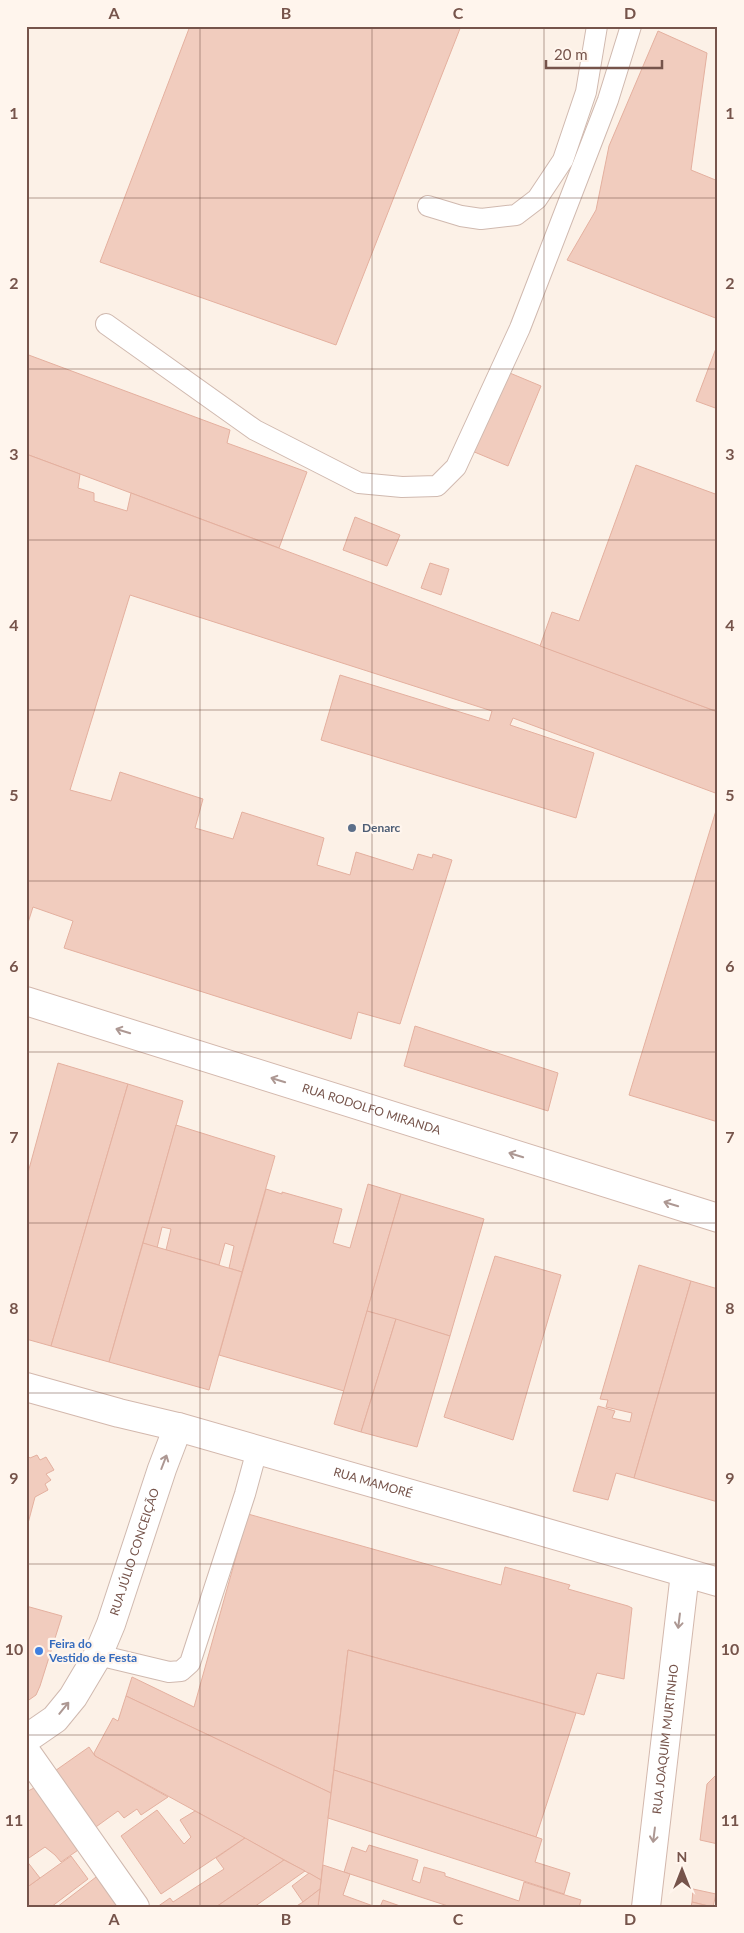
<svg xmlns="http://www.w3.org/2000/svg" width="744" height="1933" font-family="Lato,sans-serif">
<style>
.building{fill:#f1ccbe;stroke:#e4b09f}
.lines{fill:none;stroke-linecap:round;stroke-linejoin:round}
.lane-casing{stroke:#d0b9af;stroke-width:22}
.street-casing{stroke:#d0b9af;stroke-width:30}
.secondary-casing{stroke:#d3b8ad;stroke-width:30}
.lane{stroke:#fff;stroke-width:20}
.street{stroke:#fff;stroke-width:28}
.secondary{stroke:#fff;stroke-width:28}
.oneway{stroke:#ad9893}
.grid{fill:none;stroke:#76544b;stroke-width:1;stroke-opacity:0.55}
.service-dot{fill:#5c6f8a;stroke:#fff5ed;stroke-width:2}
.shop-dot{fill:#3f7fe0;stroke:#fff5ed;stroke-width:2}
.labels{text-anchor:middle;stroke-width:4.5;stroke-linejoin:round;paint-order:stroke}
.service-label{font-size:12px;font-weight:bold;fill:#4e5e75;stroke:#fff5ed;text-anchor:start}
.street-label{font-size:12px;fill:#76544b;stroke:#fff5ed}
.shop-label{font-size:12px;font-weight:bold;fill:#366cbe;stroke:#fff5ed;text-anchor:start}
.neatline{fill:none;stroke:#76544b;stroke-width:2}
.grid-label{font-size:16px;text-anchor:middle;font-weight:bold;fill:#76544b}
</style>
<rect width="100%" height="100%" fill="#fcf1e7"/>
<g class="building">
<path d="M190,26H461L336,345L100,262Z"/>
<path d="M658,31L707,53L691,170L718,181V319L567,260L596,210L609,146Z"/>
<path d="M718,343V409L696,401Z"/>
<path d="M26,354L230,430L227,443L307,472L279,548L26,454Z"/>
<path d="M505,371L541,386L508,466L472,451Z"/>
<path d="M26,454L80,474L78,488L94,493V501L127,511L131,493L718,712V794L513,718L510,725L594,753L576,818L321,740L340,675L489,721L492,711L130,595L70,790L111,801L120,772L203,799L195,828L233,839L242,812L324,838L317,865L350,875L356,852L413,870L418,854L432,858L433,854L452,860L400,1024L358,1012L351,1039L64,948L73,921L33,907L26,929Z"/>
<path d="M636,465L718,495V712L540,646L552,612L579,621Z"/>
<path d="M355,517L400,535L387,566L343,550Z"/>
<path d="M430,563L449,569L441,595L421,588Z"/>
<path d="M718,804V1122L629,1095Z"/>
<path d="M415,1026L558,1073L548,1111L404,1066Z"/>
<path d="M58,1063L128,1084L51,1346L26,1339V1180Z"/>
<path d="M128,1084L183,1101L109,1362L51,1346Z"/>
<path d="M176,1125L275,1156L242,1272L229,1268L234,1246L225,1243L219,1265L166,1250L171,1229L162,1227L157,1248L143,1243Z"/>
<path d="M368,1184L401,1194L344,1391L219,1355L266,1189L282,1194V1192L342,1209L333,1243L350,1248Z"/>
<path d="M401,1194L484,1219L450,1336L367,1311Z"/>
<path d="M143,1243L242,1272L209,1390L109,1362Z"/>
<path d="M495,1256L561,1275L513,1440L444,1417Z"/>
<path d="M639,1265L691,1281L634,1478L616,1473L608,1500L573,1491L598,1406L615,1411L612,1418L630,1422L632,1413L606,1407L608,1400L600,1399Z"/>
<path d="M691,1281L718,1289V1502L634,1478Z"/>
<path d="M367,1311L396,1319L361,1432L334,1424Z"/>
<path d="M396,1319L450,1336L417,1447L361,1432Z"/>
<path d="M26,1454L30,1458L37,1455L40,1460L46,1457L54,1470L46,1474L51,1480L45,1484L48,1490L35,1497L26,1531Z"/>
<path d="M248,1514L501,1585L505,1567L570,1585L568,1589L628,1606L632,1608L624,1679L597,1673L584,1715L348,1650L331,1793L126,1696L132,1677L194,1707Z"/>
<path d="M26,1606L62,1616L40,1686L36,1695L26,1702Z"/>
<path d="M348,1650L576,1713L536,1837L334,1770Z"/>
<path d="M126,1696L331,1793L321,1880L95,1756L94,1753L113,1718L118,1721Z"/>
<path d="M89,1747L95,1756L168,1797L141,1815L137,1809L124,1818L118,1811L93,1829L52,1773Z"/>
<path d="M334,1770L542,1839L535,1862L570,1873L564,1894L328,1818Z"/>
<path d="M716,1775H718V1844L700,1840L707,1784Z"/>
<path d="M40,1785L81,1848L61,1862L55,1855L45,1847L26,1860V1792Z"/>
<path d="M157,1810L184,1844L191,1837L180,1820L195,1811L245,1838L161,1894L121,1836Z"/>
<path d="M245,1838L284,1860L216,1907H157L170,1898L173,1902L224,1869L216,1858Z"/>
<path d="M369,1845L418,1860L412,1880L420,1883L424,1867L445,1873V1876L519,1901L524,1882L581,1900L579,1907H451L344,1872L352,1847L366,1852Z"/>
<path d="M71,1856L88,1879L51,1907H26V1888Z"/>
<path d="M26,1860L40,1878L26,1888Z"/>
<path d="M284,1860L305,1871L254,1907H216Z"/>
<path d="M323,1865L350,1874L343,1895L376,1907H318Z"/>
<path d="M309,1873L321,1880L320,1889L303,1902L292,1886Z"/>
<path d="M100,1874L121,1904L117,1907H57Z"/>
<path d="M320,1889L318,1907H295L303,1902Z"/>
<path d="M693,1889L716,1894L713,1907L692,1902Z"/>
<path d="M383,1900L403,1907H380Z"/>
<path d="M692,1902L712,1907H691Z"/>
</g>
<g class="lines">
<defs>
<g id="lane">
<path d="M428,206L461,216L481,219L516,215L537,199L563,160L586,92L597,26"/>
<path d="M106,324L255,430L359,483L402,487L437,486L456,467L520,328L608,100L631,26"/>
<path d="M98,1655L169,1672L181,1671L190,1663L245,1494L257,1450"/>
</g>
<g id="street">
<path id="s1" d="M26,1739L55,1719L73,1697L98,1655L111,1624L162,1469L178,1427"/>
<path d="M26,1752L135,1907"/>
</g>
<g id="secondary">
<path id="s2" d="M26,1001L718,1218"/>
<path id="s3" d="M26,1387L119,1413L178,1427L718,1582"/>
<path id="s4" d="M646,1907L685,1573"/>
</g>
</defs>
<use href="#lane" class="lane-casing"/>
<use href="#street" class="street-casing"/>
<use href="#secondary" class="secondary-casing"/>
<use href="#lane" class="lane"/>
<use href="#street" class="street"/>
<use href="#secondary" class="secondary"/>
</g>
<defs><path id="oneway-shaft" d="M-6 0H5M1.5-3L5.5 0L1.5 3" fill="none" stroke-width="1.6" stroke-linecap="round" stroke-linejoin="round" transform="scale(1.25)"/></defs>
<g class="oneway">
<use href="#oneway-shaft" transform="translate(123 1031) rotate(-163)"/>
<use href="#oneway-shaft" transform="translate(278 1080) rotate(-163)"/>
<use href="#oneway-shaft" transform="translate(516 1155) rotate(-163)"/>
<use href="#oneway-shaft" transform="translate(671 1204) rotate(-163)"/>
<use href="#oneway-shaft" transform="translate(164 1462) rotate(-69)"/>
<use href="#oneway-shaft" transform="translate(679 1621) rotate(97)"/>
<use href="#oneway-shaft" transform="translate(64 1708) rotate(-51)"/>
<use href="#oneway-shaft" transform="translate(654 1835) rotate(97)"/>
</g>
<path class="grid" d="M200,26V1907M372,26V1907M544,26V1907M26,198H718M26,369H718M26,540H718M26,710H718M26,881H718M26,1052H718M26,1223H718M26,1393H718M26,1564H718M26,1735H718"/>
<circle class="service-dot" cx="352" cy="828" r="5"/>
<circle class="shop-dot" cx="39" cy="1651" r="5"/>
<g class="labels">
<g class="service-label">
<text x="362" y="832">Denarc</text>
</g>
<g class="street-label">
<text dy="4" stroke="none"><textPath href="#s2" startOffset="362">RUA RODOLFO MIRANDA</textPath></text>
<text dy="4" stroke="none"><textPath href="#s3" startOffset="360">RUA MAMORÉ</textPath></text>
<text dy="4" stroke="none"><textPath href="#s1" startOffset="222">RUA JÚLIO CONCEIÇÃO</textPath></text>
<text dy="4" stroke="none"><textPath href="#s4" startOffset="169">RUA JOAQUIM MURTINHO</textPath></text>
</g>
<g class="shop-label">
<text x="49" y="1648">Feira do<tspan x="49" dy="14">Vestido de Festa</tspan></text>
</g>
</g>
<rect width="744" height="1933" fill="none" stroke="#fff5ed" stroke-width="55"/>
<g transform="translate(682 1870)" stroke="#fff5ed" stroke-width="4" paint-order="stroke">
<path d="M0-4L9 19L0 12L-9 19Z" fill="#76544b"/>
<text y="-8" font-size="14" font-weight="bold" text-anchor="middle" fill="#76544b">N</text>
</g>
<path d="M546 60v8h116v-8" fill="none" stroke="#76544b" stroke-width="2.5"/>
<text x="554" y="60" font-size="15" fill="#76544b" stroke="#fff5ed" stroke-width="4" paint-order="stroke">20 m</text>
<rect x="28" y="28" width="688" height="1878" class="neatline"/>
<g class="grid-label">
<text x="114" y="19">A</text>
<text x="286" y="19">B</text>
<text x="458" y="19">C</text>
<text x="630" y="19">D</text>
<text x="14" y="119">1</text>
<text x="730" y="119">1</text>
<text x="14" y="289">2</text>
<text x="730" y="289">2</text>
<text x="14" y="460">3</text>
<text x="730" y="460">3</text>
<text x="14" y="631">4</text>
<text x="730" y="631">4</text>
<text x="14" y="801">5</text>
<text x="730" y="801">5</text>
<text x="14" y="972">6</text>
<text x="730" y="972">6</text>
<text x="14" y="1143">7</text>
<text x="730" y="1143">7</text>
<text x="14" y="1314">8</text>
<text x="730" y="1314">8</text>
<text x="14" y="1484">9</text>
<text x="730" y="1484">9</text>
<text x="14" y="1655">10</text>
<text x="730" y="1655">10</text>
<text x="14" y="1826">11</text>
<text x="730" y="1826">11</text>
<text x="114" y="1925">A</text>
<text x="286" y="1925">B</text>
<text x="458" y="1925">C</text>
<text x="630" y="1925">D</text>
</g>
</svg>
